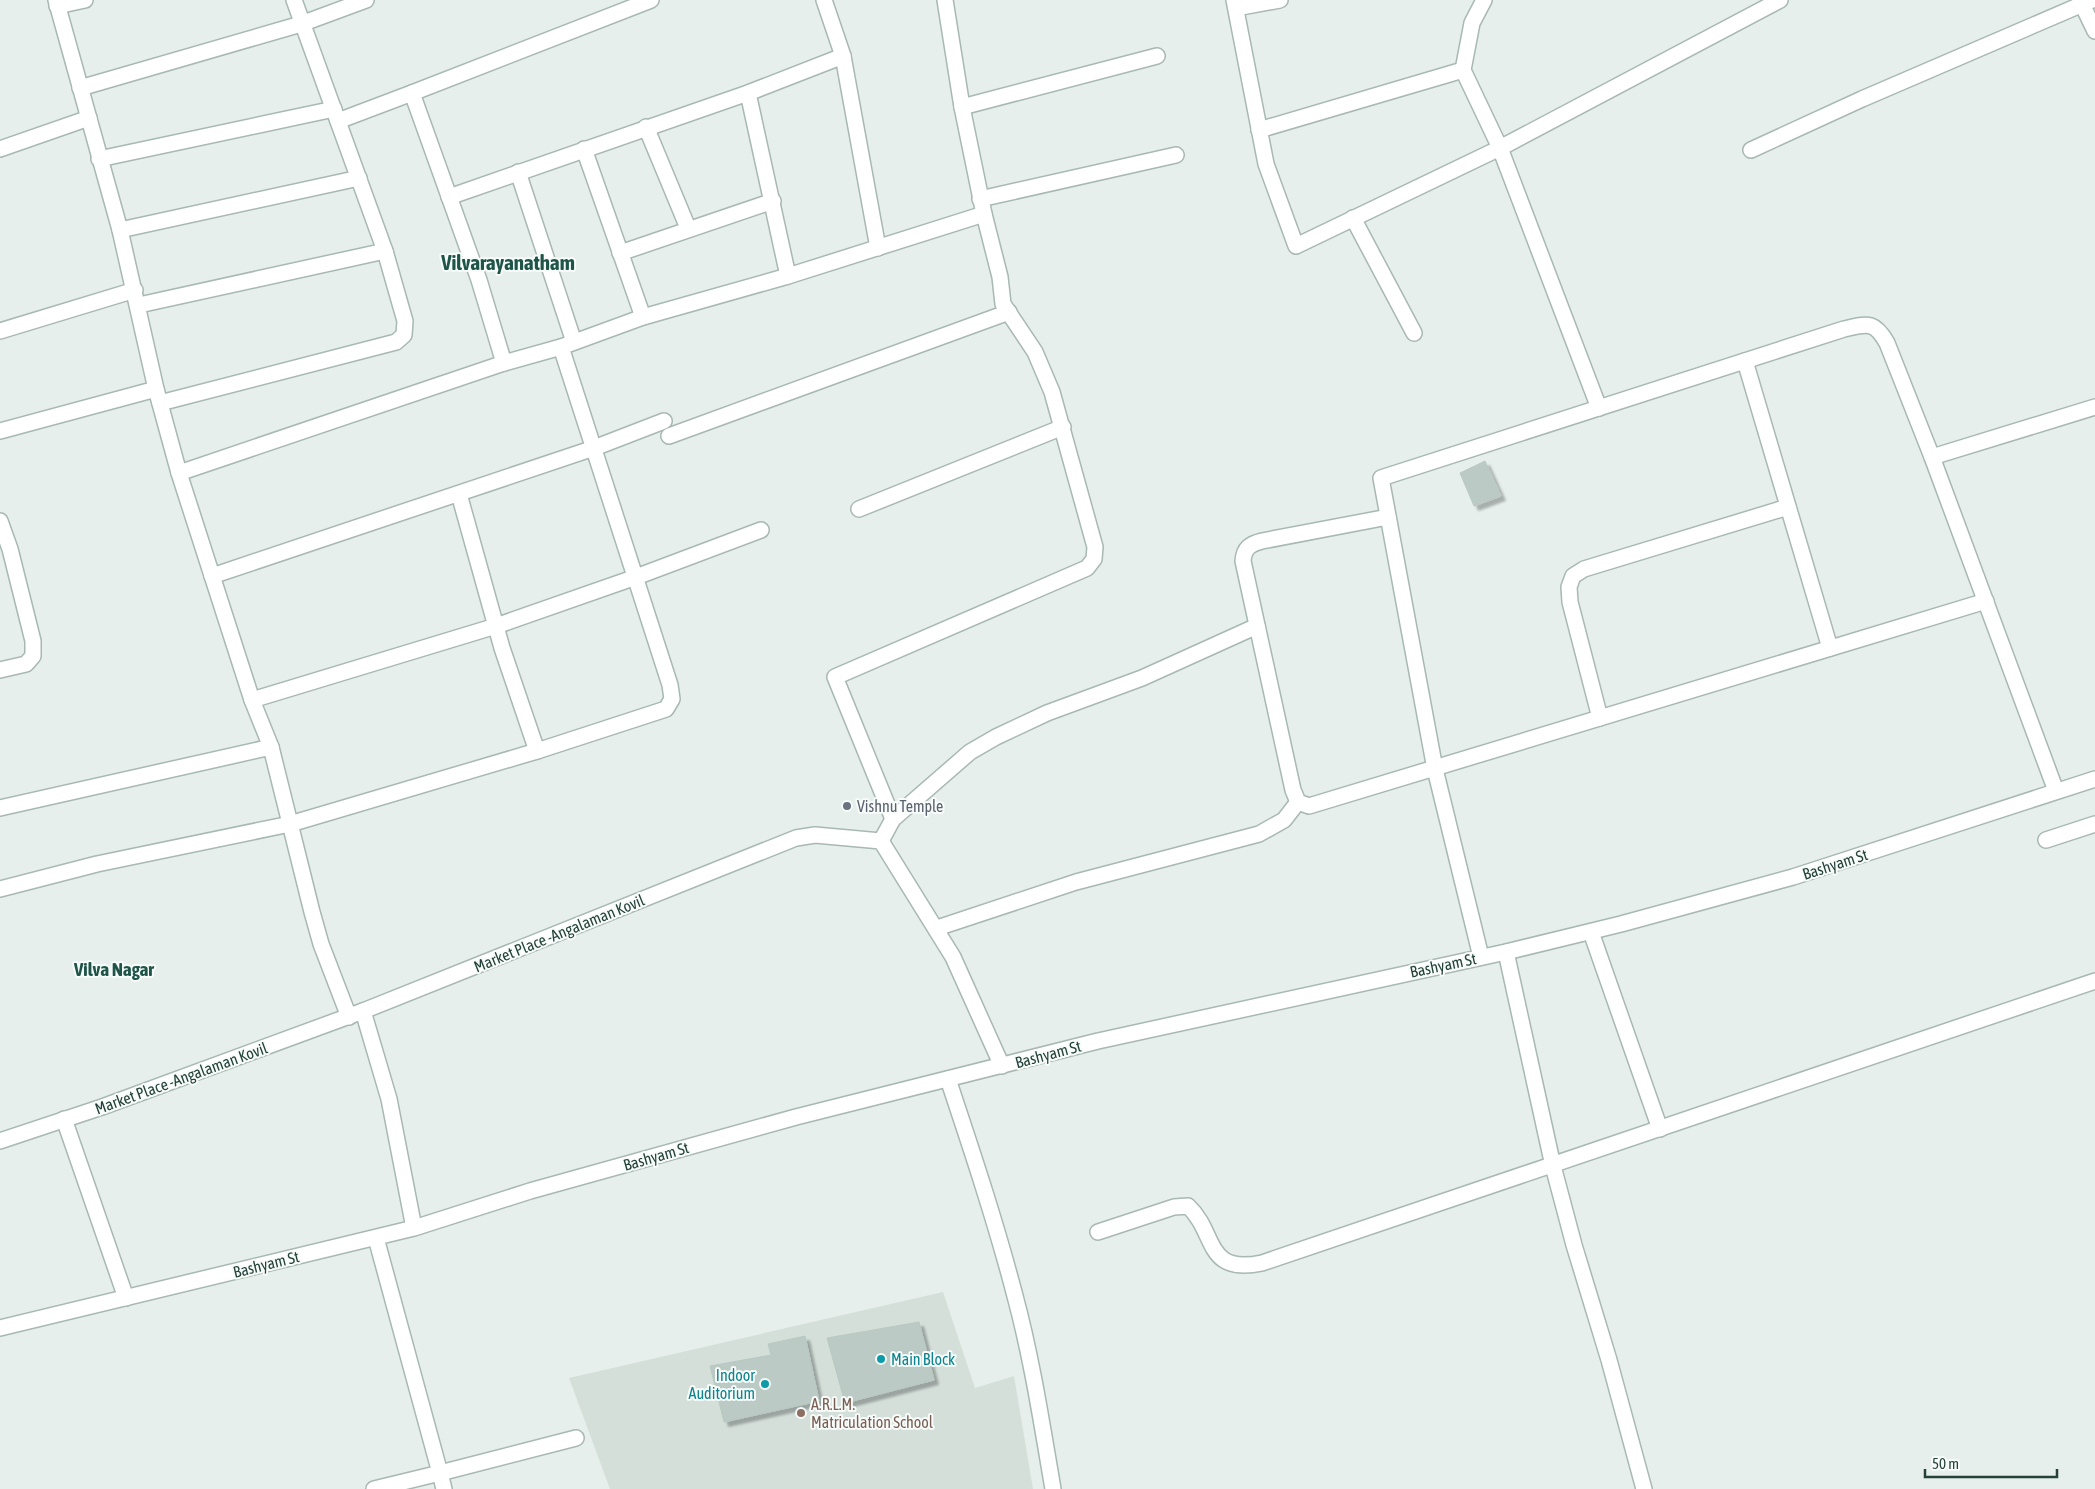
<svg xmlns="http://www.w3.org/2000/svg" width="2095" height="1489" font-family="'Asap Condensed',sans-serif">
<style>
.built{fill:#d4dfda}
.building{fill:#bbcac4;stroke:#b8c9c2;filter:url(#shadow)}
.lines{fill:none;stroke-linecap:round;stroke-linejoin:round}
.minor-casing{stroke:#a8b8b2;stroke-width:18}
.minor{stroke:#fff;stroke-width:15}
.worship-dot{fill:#6b7280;stroke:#f7fbf9;stroke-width:2}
.culture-dot{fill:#0f9aa8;stroke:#f7fbf9;stroke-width:2}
.education-dot{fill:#8d6e63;stroke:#f7fbf9;stroke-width:2}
.labels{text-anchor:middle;stroke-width:4;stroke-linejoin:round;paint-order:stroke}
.worship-label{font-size:16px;fill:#5b616d;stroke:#f7fbf9;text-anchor:start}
.street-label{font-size:16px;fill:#24423a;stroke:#f7fbf9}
.culture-label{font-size:16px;fill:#0d838f;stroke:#f7fbf9;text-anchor:start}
.education-label{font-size:16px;fill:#785e54;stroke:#f7fbf9;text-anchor:start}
.quarter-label{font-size:19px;font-weight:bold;fill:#1f5548;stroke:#f7fbf9}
.district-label{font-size:21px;font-weight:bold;fill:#1f5548;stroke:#f7fbf9}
</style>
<defs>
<filter id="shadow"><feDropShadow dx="4.5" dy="4.5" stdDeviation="1" flood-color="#0004"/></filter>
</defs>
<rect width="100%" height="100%" fill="#e6efeb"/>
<path class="built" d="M943,1292L975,1388L1014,1376L1033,1489H610L569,1378Z"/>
<g class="building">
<path d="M1485,461L1501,496L1474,506L1460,473Z"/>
<path d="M919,1322L934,1380L845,1403L827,1338Z"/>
<path d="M805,1336L819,1401L724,1422L710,1366L771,1355L768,1344Z"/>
</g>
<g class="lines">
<defs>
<g id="minor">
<path d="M56,0L120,230L156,389L179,473L252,700L271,747L312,912L321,944L349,1017"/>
<path d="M824,0L843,56L878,248"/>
<path d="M1234,0L1266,164L1296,246L1500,148L1780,0"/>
<path d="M1484,0L1472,23L1463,70L1500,148L1599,408"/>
<path d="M2080,0L2095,31"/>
<path d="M57,6L85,0"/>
<path d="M1236,8L1280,0"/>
<path d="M80,88L301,24L366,0"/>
<path d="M412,93L651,0"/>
<path d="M748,93L788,276"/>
<path d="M962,107L1157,56"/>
<path d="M338,121L412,93L479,280L504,363"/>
<path d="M646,127L688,228"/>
<path d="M1259,130L1463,70"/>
<path d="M0,149L89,118"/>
<path d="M584,149L643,317"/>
<path d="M1751,150L1862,99L2092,0"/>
<path d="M99,159L334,109"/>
<path d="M518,172L574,342"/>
<path d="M449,197L748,93L843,56"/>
<path d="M980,199L1176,155"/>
<path d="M1353,218L1414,333"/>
<path d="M120,230L359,178"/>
<path d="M620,253L773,201"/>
<path d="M139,305L385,251"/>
<path d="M0,331L135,290"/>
<path d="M561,347L643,317L788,276L984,214"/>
<path d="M1745,361L1830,648"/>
<path d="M160,403L396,342L404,335L405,321L385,251L294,0"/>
<path d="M0,431L156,389"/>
<path d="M669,436L1009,312"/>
<path d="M459,494L502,648L537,751"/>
<path d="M859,509L1063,427"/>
<path d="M1388,517L1262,541C1250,544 1244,548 1243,561L1293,790L1298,802L1309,806L1986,601"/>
<path d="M0,521L10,549L33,641V656L26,664L0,670"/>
<path d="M212,576L594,448L664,421"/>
<path d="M252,700L496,626L636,577L761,530"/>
<path d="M1600,718L1570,602L1569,587L1573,576L1584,569L1788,507"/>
<path d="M2056,791L1932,457L2095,407"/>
<path d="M0,808L271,747"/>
<path d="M893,819L835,677L1087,568L1094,559L1095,547L1052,392L1035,352L1003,304L1000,277L984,214L962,107L945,0"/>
<path d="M2046,840L2095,824"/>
<path d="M881,841L893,819L970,752L996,737L1047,713L1142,678L1257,626"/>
<path d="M0,889L97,864L290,824L537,751L666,709L672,699L670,685L561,347L504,363L179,473"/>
<path d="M937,928L1076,882L1259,834L1284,820L1298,802"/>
<path d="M1591,932L1660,1129"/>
<path d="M1506,952L1553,1166L1574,1245L1609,1360L1644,1489"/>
<path d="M1481,957L1435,769L1381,478L1844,329C1867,324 1874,320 1887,343L1932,457"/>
<path d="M363,1011L389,1099L414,1228"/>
<path d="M948,1079C972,1151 996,1223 1015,1296C1032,1359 1042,1425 1053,1489"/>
<path d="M64,1119L126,1298"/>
<path d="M0,1141L102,1107L363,1011L796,838L815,835L881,841L953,957L1002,1066"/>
<path d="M1098,1232L1174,1207L1188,1206C1217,1233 1204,1275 1262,1263L2095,981"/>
<path d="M0,1328L414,1228L530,1191L796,1117L1098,1041L1506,952L1621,924L1793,877L2095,779"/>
<path d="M374,1489L440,1473L376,1238"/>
<path d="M444,1489L440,1473L576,1438"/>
</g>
</defs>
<use href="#minor" class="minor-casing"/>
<use href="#minor" class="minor"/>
</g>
<circle class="worship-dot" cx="847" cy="806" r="5"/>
<g class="culture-dot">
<circle cx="881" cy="1359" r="5"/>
<circle cx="765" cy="1384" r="5"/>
</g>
<circle class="education-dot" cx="801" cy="1413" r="5"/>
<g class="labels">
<g class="worship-label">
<text x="857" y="812">Vishnu Temple</text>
</g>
<g class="street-label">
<text transform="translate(1835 864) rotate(-18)" y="6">Bashyam St</text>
<text transform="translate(559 933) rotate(-22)" y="6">Market Place -Angalaman Kovil</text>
<text transform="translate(1443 965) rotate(-12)" y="6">Bashyam St</text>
<text transform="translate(1048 1054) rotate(-15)" y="6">Bashyam St</text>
<text transform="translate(181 1078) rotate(-20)" y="6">Market Place -Angalaman Kovil</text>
<text transform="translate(656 1156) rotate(-16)" y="6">Bashyam St</text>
<text transform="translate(266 1264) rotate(-14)" y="6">Bashyam St</text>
</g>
<g class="culture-label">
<text x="891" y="1365">Main Block</text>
<text x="755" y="1381" text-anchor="end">Indoor<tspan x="755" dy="18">Auditorium</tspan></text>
</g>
<g class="education-label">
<text x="811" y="1410">A.R.L.M.<tspan x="811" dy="18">Matriculation School</tspan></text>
</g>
<g class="quarter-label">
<text x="114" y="976">Vilva Nagar</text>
</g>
<g class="district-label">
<text x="508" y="270">Vilvarayanatham</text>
</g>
</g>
<path d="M1925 1469v8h132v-8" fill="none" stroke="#24423a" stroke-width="2.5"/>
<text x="1932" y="1469" font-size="15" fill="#24423a" stroke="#f7fbf9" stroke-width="4" paint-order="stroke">50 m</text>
</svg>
